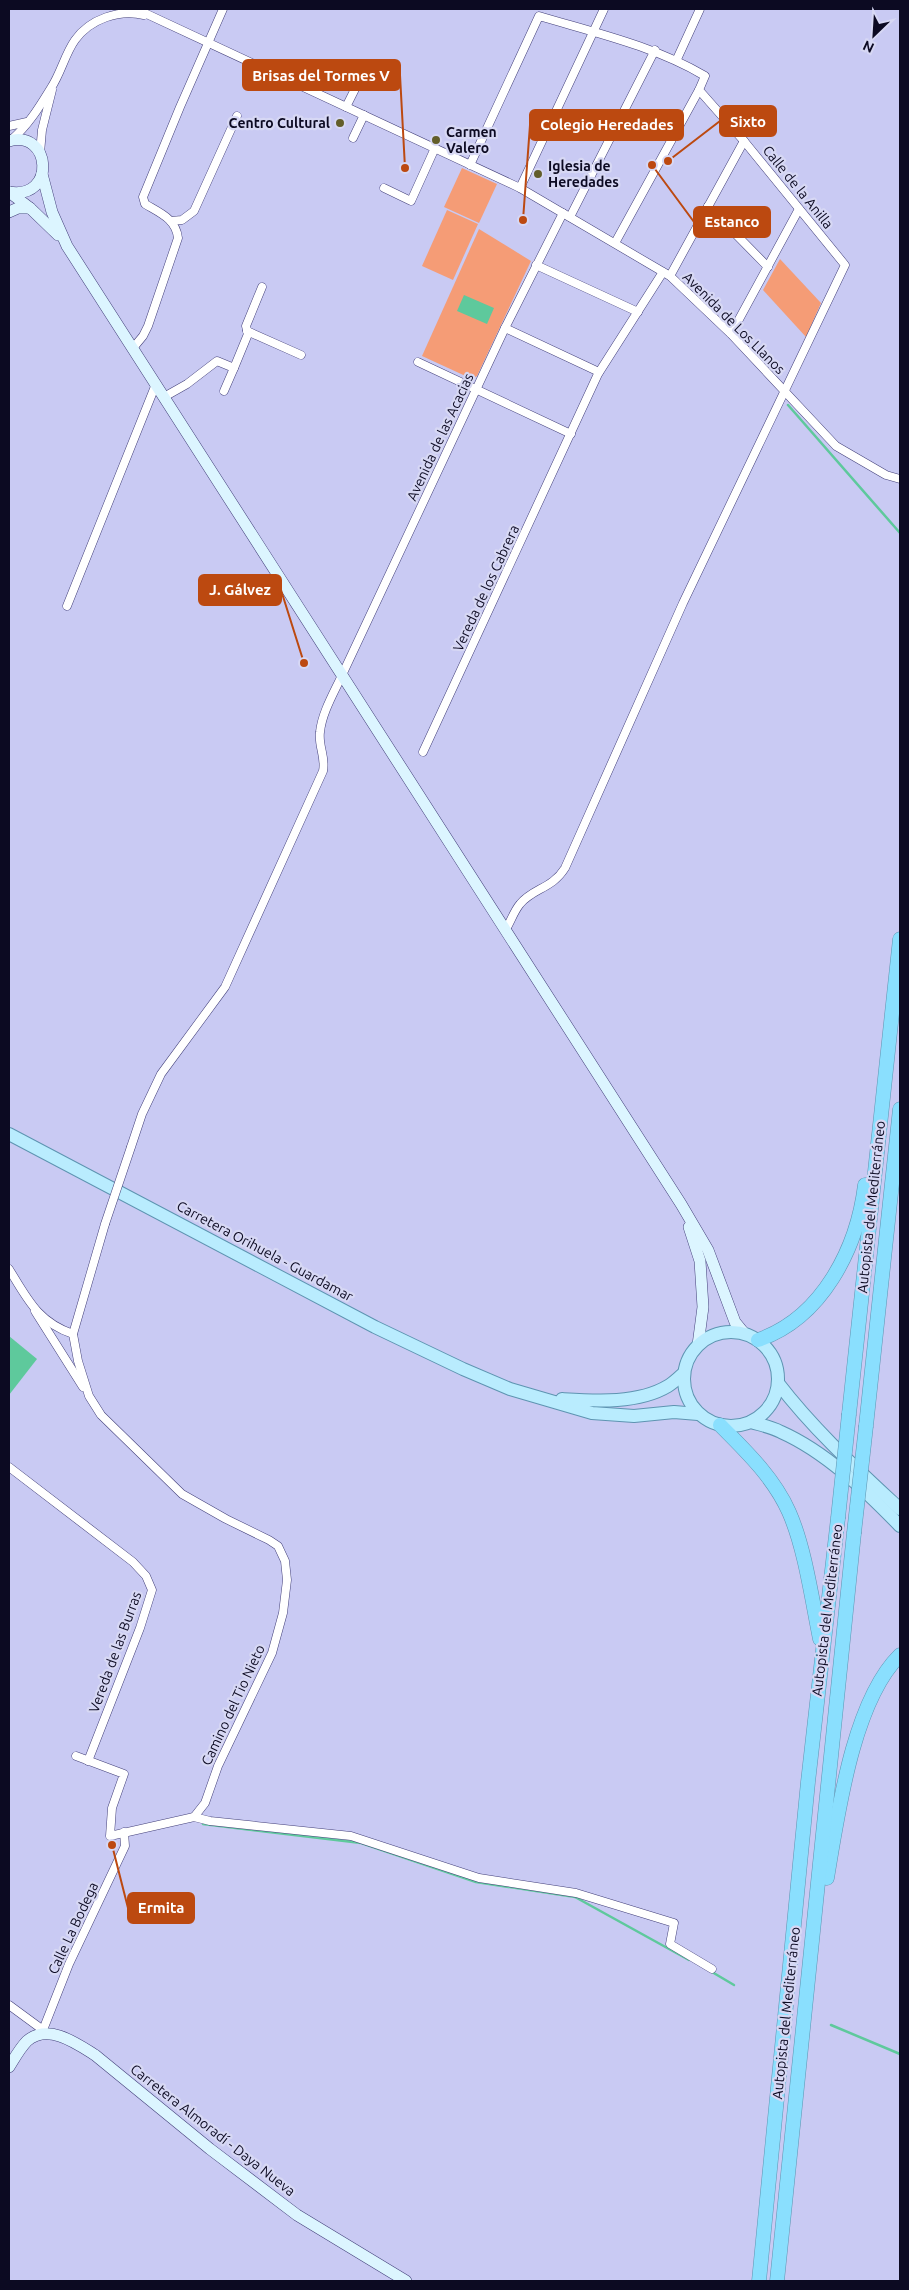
<svg xmlns="http://www.w3.org/2000/svg" width="909" height="2290" font-family="Ubuntu,sans-serif">
<style>
.green{fill:#f59c76}
.water{fill:#5ec99c}
.lines{fill:none;stroke-linecap:round;stroke-linejoin:round}
.stream{stroke:#5ec99c;stroke-width:2.5}
.street-casing{stroke:#43407a;stroke-width:9}
.secondary-casing{stroke:#43407a;stroke-width:12}
.primary-casing{stroke:#5e94b1;stroke-width:14}
.highway-casing{stroke:#5e94b1;stroke-width:15}
.street{stroke:#fff;stroke-width:8}
.secondary{stroke:#dcf5ff;stroke-width:11}
.primary{stroke:#b9ecfe;stroke-width:12}
.highway{stroke:#8adffe;stroke-width:14}
.street-bridge-casing{stroke:#43407a;stroke-width:9;stroke-linecap:butt}
.highway-bridge-casing{stroke:#5e94b1;stroke-width:15;stroke-linecap:butt}
.street-bridge{stroke:#fff;stroke-width:8}
.highway-bridge{stroke:#8adffe;stroke-width:14}
.poi-dot{fill:#635e2a;stroke:#d7d8f4;stroke-width:2}
.labels{text-anchor:middle;stroke-width:4.5;stroke-linejoin:round;paint-order:stroke}
.poi-label{font-size:14px;font-weight:bold;fill:#0c0a22;stroke:#d7d8f4;text-anchor:start}
.street-label{font-size:14px;fill:#0c0a22;stroke:#d7d8f4}
.leader{fill:none;stroke:#bc4910;stroke-width:2}
.callout-dot{fill:#bc4910;stroke:#d7d8f4;stroke-width:2}
.callout{fill:#bc4910;stroke:#bc4910;stroke-width:2}
.callout-label{font-size:15px;text-anchor:middle;font-weight:bold;fill:#fff}
</style>
<rect width="100%" height="100%" fill="#c9caf3"/>
<g class="green">
<path d="M462,168L497,184L479,223L444,207Z"/>
<path d="M447,210L478,224L453,280L422,266Z"/>
<path d="M479,229L531,261L477,376L472,379L422,356Z"/>
<path d="M780,259L821,303L806,337L763,290Z"/>
</g>
<g class="water">
<path d="M464,295L494,308L487,324L457,311Z"/>
<path d="M9,1336L37,1359L9,1395Z"/>
</g>
<g class="lines">
<g class="stream">
<path d="M788,405L900,533"/>
<path d="M203,1824L361,1843L476,1882L575,1897L689,1960"/>
<path d="M712,1972L734,1985"/>
<path d="M831,2025L900,2054"/>
</g>
<defs>
<g id="street">
<path d="M136,9L520,188L670,276L731,334L836,446L886,475L900,479"/>
<path d="M677,59L700,9"/>
<path d="M346,107L364,71"/>
<path d="M9,126L27,122"/>
<path d="M353,138L364,115"/>
<path d="M11,140C28,126 40,106 51,88C61,73 65,54 75,40C90,19 119,9 144,15"/>
<path d="M40,153L42,130L52,90"/>
<path d="M470,165L539,16C596,33 654,46 705,76L699,90L744,141L845,265L683,603L565,868C552,889 533,888 520,904C514,911 511,921 506,929"/>
<path d="M384,188L411,201L435,148"/>
<path d="M520,188L604,9"/>
<path d="M708,206L768,267"/>
<path d="M570,217L655,50"/>
<path d="M171,221L182,220L194,211L237,116"/>
<path d="M615,243L699,90"/>
<path d="M536,265L638,312"/>
<path d="M670,276L744,141"/>
<path d="M505,328L599,372"/>
<path d="M247,331L301,355"/>
<path d="M731,334L799,209"/>
<path d="M133,348L143,336L148,326L178,238C176,219 160,213 145,204L143,197L180,107L223,9"/>
<path d="M418,362L571,434"/>
<path d="M224,391L234,368"/>
<path d="M164,397L187,384L217,361L234,368L248,334L246,326L262,287"/>
<path d="M67,606L156,384"/>
<path d="M423,752L598,374L663,272"/>
<path d="M131,1147L142,1114L161,1074L225,987L323,771C326,757 318,746 320,732C322,712 335,691 343,673L505,328L563,213"/>
<path d="M105,1224L73,1334L78,1361L89,1396L101,1415L182,1494L226,1519L269,1540L278,1546L285,1561L287,1580L283,1613L272,1653L218,1766L205,1803L194,1817"/>
<path d="M9,1269C28,1300 38,1322 73,1334"/>
<path d="M35,1311L83,1387"/>
<path d="M9,1467L133,1562L146,1576L152,1590L140,1628L88,1761"/>
<path d="M76,1756L124,1774L112,1808L110,1836L194,1817L210,1821L351,1836L479,1878L576,1893L674,1923L670,1944L712,1969"/>
<path d="M9,2005L43,2030"/>
<path d="M41,2035L69,1964L125,1846L124,1832"/>
</g>
<g id="secondary">
<path d="M9,141C51,129 57,200 9,192"/>
<path d="M42,174L52,212L67,246L681,1204L708,1250L735,1322L744,1333"/>
<path d="M9,192L30,208L58,235"/>
<path d="M9,212L18,208H30"/>
<path d="M689,1227L700,1261L703,1307L698,1345"/>
<path d="M9,2067C14,2059 20,2048 27,2041C48,2023 76,2043 95,2055L210,2149L297,2215L406,2281"/>
</g>
<g id="primary">
<path d="M9,1134L375,1327L463,1369L510,1389L592,1413L634,1416L674,1412L698,1414"/>
<circle cx="731" cy="1379" r="47"/>
<path d="M778,1383C814,1430 857,1469 900,1509"/>
<path d="M562,1399C595,1401 638,1404 668,1386C673,1383 678,1378 683,1374"/>
<path d="M751,1422C761,1425 771,1427 781,1432C826,1452 866,1491 900,1526"/>
</g>
<g id="highway">
<path d="M758,1340C822,1318 857,1249 865,1185"/>
<path d="M849,1414L900,939"/>
<path d="M720,1425C746,1451 774,1478 789,1512C805,1548 812,1600 820,1639"/>
<path d="M866,1426L900,1109"/>
<path d="M827,1878C838,1813 853,1701 900,1655"/>
<path d="M759,2281L808,1782L838,1518"/>
<path d="M777,2281L854,1533"/>
</g>
</defs>
<use href="#street" class="street-casing"/>
<use href="#secondary" class="secondary-casing"/>
<use href="#primary" class="primary-casing"/>
<use href="#highway" class="highway-casing"/>
<use href="#street" class="street"/>
<use href="#secondary" class="secondary"/>
<use href="#primary" class="primary"/>
<use href="#highway" class="highway"/>
<defs>
<path id="street-bridge" d="M105,1224L131,1147"/>
<g id="highway-bridge">
<path d="M838,1518L849,1414"/>
<path d="M854,1533L866,1426"/>
</g>
</defs>
<use href="#street-bridge" class="street-bridge-casing"/>
<use href="#highway-bridge" class="highway-bridge-casing"/>
<use href="#street-bridge" class="street-bridge"/>
<use href="#highway-bridge" class="highway-bridge"/>
</g>
<g class="poi-dot">
<circle cx="340" cy="123" r="5"/>
<circle cx="436" cy="140" r="5"/>
<circle cx="538" cy="174" r="5"/>
</g>
<g class="labels">
<g class="poi-label">
<text x="330" y="128" text-anchor="end">Centro Cultural</text>
<text x="446" y="137">Carmen<tspan x="446" dy="16">Valero</tspan></text>
<text x="548" y="171">Iglesia de<tspan x="548" dy="16">Heredades</tspan></text>
</g>
<g class="street-label">
<text transform="translate(798 187) rotate(51)" y="5">Calle de la Anilla</text>
<text transform="translate(734 323) rotate(45)" y="5">Avenida de Los Llanos</text>
<text transform="translate(440 437) rotate(-65)" y="5">Avenida de las Acacias</text>
<text transform="translate(486 588) rotate(-65)" y="5">Vereda de los Cabrera</text>
<text transform="translate(871 1207) rotate(-84)" y="5">Autopista del Mediterráneo</text>
<text transform="translate(265 1251) rotate(28)" y="5">Carretera Orihuela - Guardamar</text>
<text transform="translate(827 1610) rotate(-83)" y="5">Autopista del Mediterráneo</text>
<text transform="translate(115 1652) rotate(-70)" y="5">Vereda de las Burras</text>
<text transform="translate(233 1705) rotate(-65)" y="5">Camino del Tio Nieto</text>
<text transform="translate(73 1928) rotate(-65)" y="5">Calle La Bodega</text>
<text transform="translate(786 2013) rotate(-84)" y="5">Autopista del Mediterráneo</text>
<text transform="translate(213 2130) rotate(38)" y="5">Carretera Almoradí - Daya Nueva</text>
</g>
</g>
<path class="leader" d="M405 168L400 75M668 161L720 121M523 220L530 125M652 165L694 222M304 663L281 590M112 1845L128 1908"/>
<g class="callout-dot">
<circle cx="405" cy="168" r="5"/>
<circle cx="668" cy="161" r="5"/>
<circle cx="523" cy="220" r="5"/>
<circle cx="652" cy="165" r="5"/>
<circle cx="304" cy="663" r="5"/>
<circle cx="112" cy="1845" r="5"/>
</g>
<g class="callout">
<rect x="243" y="60" width="157" height="30" rx="5"/>
<rect x="720" y="106" width="56" height="30" rx="5"/>
<rect x="530" y="110" width="153" height="30" rx="5"/>
<rect x="694" y="207" width="76" height="30" rx="5"/>
<rect x="199" y="575" width="82" height="30" rx="5"/>
<rect x="128" y="1893" width="66" height="30" rx="5"/>
</g>
<g class="callout-label">
<text x="321" y="81">Brisas del Tormes V</text>
<text x="748" y="127">Sixto</text>
<text x="607" y="130">Colegio Heredades</text>
<text x="732" y="227">Estanco</text>
<text x="240" y="595">J. Gálvez</text>
<text x="161" y="1913">Ermita</text>
</g>
<rect width="909" height="2290" fill="none" stroke="#0c0a22" stroke-width="20"/>
<g transform="translate(874 35) rotate(205)" stroke="#d7d8f4" stroke-width="4" paint-order="stroke">
<path d="M0-4L9 19L0 12L-9 19Z" fill="#0c0a22"/>
<text y="-8" font-size="14" font-weight="bold" text-anchor="middle" fill="#0c0a22">N</text>
</g>
</svg>
